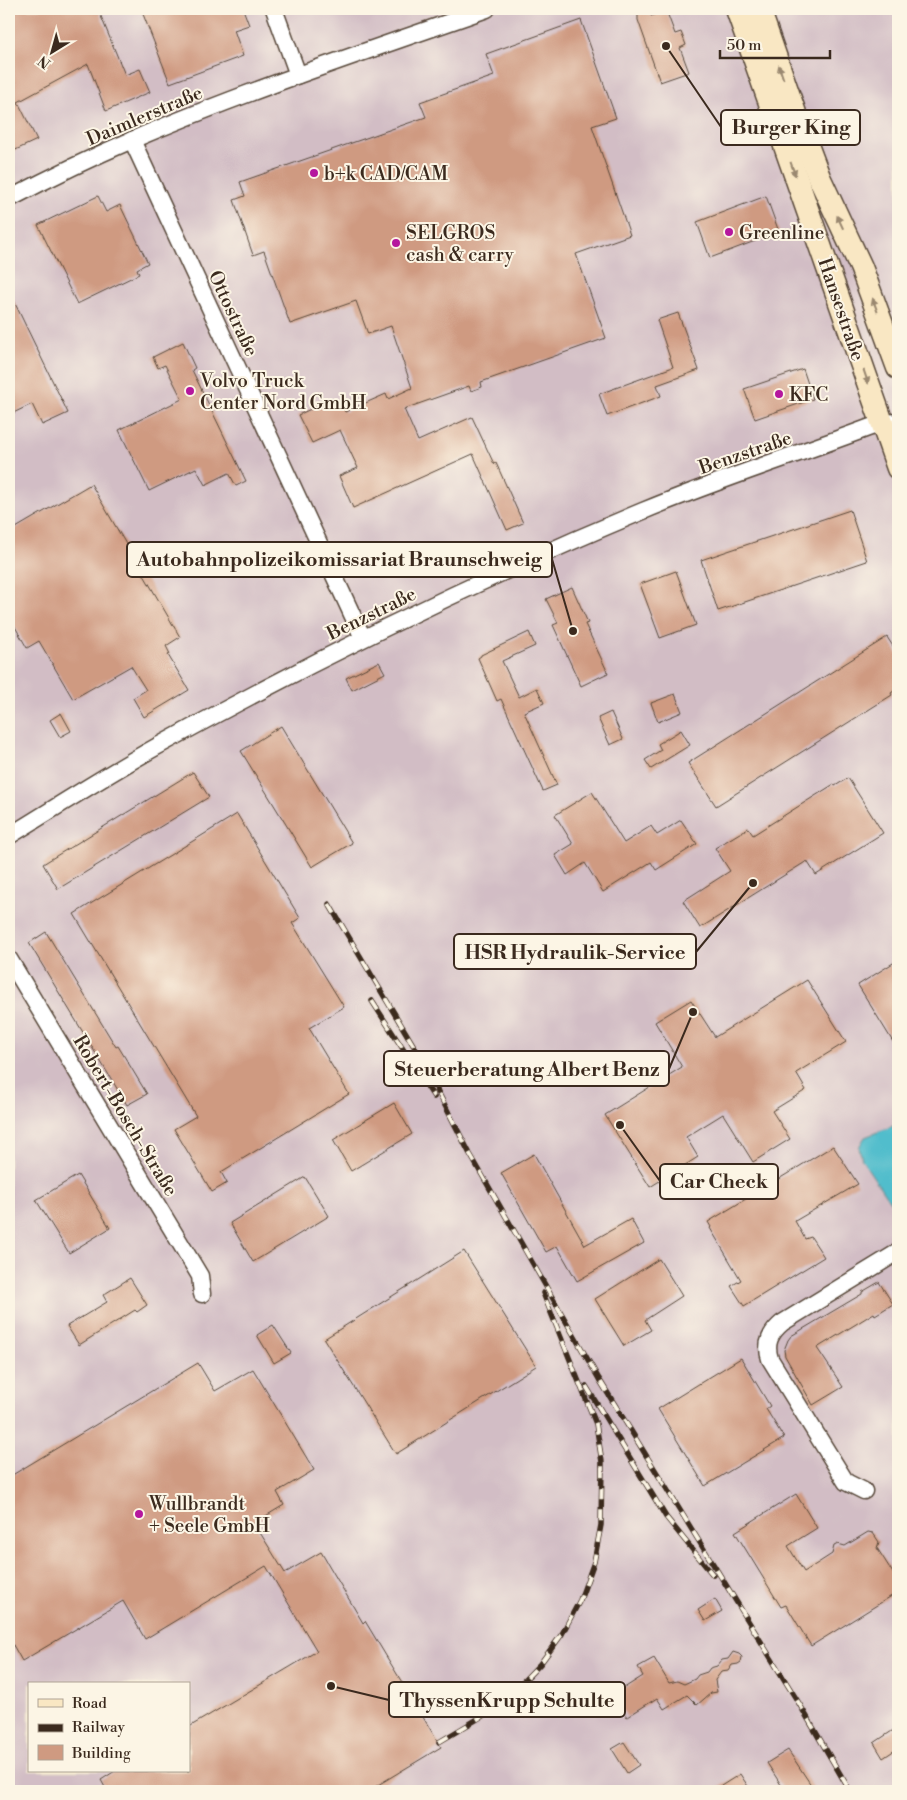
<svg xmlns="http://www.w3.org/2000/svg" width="907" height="1800" font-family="'Libre Bodoni',serif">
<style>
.industrial{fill:#d2bdc5;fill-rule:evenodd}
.water{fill:#51bdcc;stroke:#467475}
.building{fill:#cf9a81}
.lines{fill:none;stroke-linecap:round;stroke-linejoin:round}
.street-casing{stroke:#574739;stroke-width:19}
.secondary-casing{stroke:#574739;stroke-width:25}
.street{stroke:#fff;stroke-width:16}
.secondary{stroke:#f9e7c3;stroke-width:22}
.rail-casing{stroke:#3b2a1e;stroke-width:5.5}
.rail{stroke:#fcf5e5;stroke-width:4;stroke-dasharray:11;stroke-linecap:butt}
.oneway{fill:#9a8870}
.poi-dot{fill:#b5179e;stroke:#fcf5e5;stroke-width:2}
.labels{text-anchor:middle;stroke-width:4;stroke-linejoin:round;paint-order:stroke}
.street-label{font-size:19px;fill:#3b2a1e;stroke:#fcf5e5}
.poi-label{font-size:19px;fill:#3b2a1e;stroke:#fcf5e5;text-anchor:start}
.leader{fill:none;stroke:#3b2a1e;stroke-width:2}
.callout-dot{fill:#3b2a1e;stroke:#fcf5e5;stroke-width:2}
.callout{fill:#fcf5e5;stroke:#3b2a1e;stroke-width:2}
.callout-label{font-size:20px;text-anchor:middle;font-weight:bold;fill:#3b2a1e}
</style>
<rect width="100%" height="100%" fill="#fcf5e5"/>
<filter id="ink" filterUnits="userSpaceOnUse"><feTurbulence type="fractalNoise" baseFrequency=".02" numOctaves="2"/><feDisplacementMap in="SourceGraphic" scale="10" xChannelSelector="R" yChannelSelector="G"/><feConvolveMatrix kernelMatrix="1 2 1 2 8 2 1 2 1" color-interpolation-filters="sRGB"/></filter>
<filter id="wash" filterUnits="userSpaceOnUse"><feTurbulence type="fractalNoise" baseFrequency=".0096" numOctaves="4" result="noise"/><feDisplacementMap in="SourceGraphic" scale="20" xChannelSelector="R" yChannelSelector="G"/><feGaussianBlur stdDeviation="1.12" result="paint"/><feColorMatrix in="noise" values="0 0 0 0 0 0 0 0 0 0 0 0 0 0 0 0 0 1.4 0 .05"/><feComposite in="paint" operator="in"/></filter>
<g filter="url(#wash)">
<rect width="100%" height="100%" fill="#f4ead0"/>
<path class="industrial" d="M9,9H898V1791H9ZM29,1684H189V1771H29Z"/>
<path class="water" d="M898,1124V1203L890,1202L862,1160L859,1147L865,1137Z"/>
<g id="blocks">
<g class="building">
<path d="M9,9H98L125,75L140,69L150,92L106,111L88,64L18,102L37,140L9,153Z"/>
<path d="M141,9H243L249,25L234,30L243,56L170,83Z"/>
<path d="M649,10L651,16L666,10L675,34L681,32L686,45L680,48L689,72L660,82L638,20V14Z"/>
<path d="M581,20L616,118L592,126L630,235L576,254L606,338L481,382L482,387L471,391L469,386L404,409L418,441L472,417L494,464L496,463L523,523L507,530L473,454L353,508L339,476L358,468L340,430L312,443L298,415L330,400L334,408L342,405L345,412L386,394L388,399L412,388L391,326L368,334L356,301L290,324L264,251L253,255L234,200L245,196L240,182L426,117L420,102L494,76L486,54Z"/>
<path d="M98,196L106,212L120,205L148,263L137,269L139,274L77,304L38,225Z"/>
<path d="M766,196L779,232L710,258L697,222Z"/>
<path d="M9,291L68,413L42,425L32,404L9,415Z"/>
<path d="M678,313L699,370L657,385L661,396L607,416L599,394L673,367L657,320Z"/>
<path d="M183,342L195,368L192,370L246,481L236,486L229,473L205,485L196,468L149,491L119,430L182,399L165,365L158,368L153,357Z"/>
<path d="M803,369L813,399L755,419L744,389Z"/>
<path d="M91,484L180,637L166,646L170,654L168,655L189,690L144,717L133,698L146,690L131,666L73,699L39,641L27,648L9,616V532Z"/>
<path d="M850,510L867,561L718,611L701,560Z"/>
<path d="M676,571L696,625L660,638L640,584Z"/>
<path d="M572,587L588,623L585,624L608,673L581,686L553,625L558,623L546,599Z"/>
<path d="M529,632L535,646L502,661L519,697L537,688L544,703L524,712L557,785L543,791L501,699L497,701L478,658L481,656V655Z"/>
<path d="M887,637L898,654V688L891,693L892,695L716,806L688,763Z"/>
<path d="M379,662L385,673L352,690L346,678Z"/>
<path d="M675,694L682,712L658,722L651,703Z"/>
<path d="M611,712L623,739L610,745L598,718Z"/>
<path d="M61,713L71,731L60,737L50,720Z"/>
<path d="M281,726L352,843L312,867L241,751Z"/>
<path d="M681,730L690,745L651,769L645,760L661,750L658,744Z"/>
<path d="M193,772L209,797L58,889L43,864Z"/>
<path d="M848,778L883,833L816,875L807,861L700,928L683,901L730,871L715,848L748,828L753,835L834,784L835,786Z"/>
<path d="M592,792L624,843L651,826L657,835L681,820L697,844L656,870L651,862L603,892L585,863L567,875L555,855L573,844L555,815Z"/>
<path d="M237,814L300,918L292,923L344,1007L309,1028L349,1094L221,1172L227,1183L212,1192L174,1129L196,1116L74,914Z"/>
<path d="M46,932L116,1047L118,1046L147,1094L127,1105L29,943Z"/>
<path d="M898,960V1050L858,985Z"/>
<path d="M807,980L846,1042L796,1073L806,1090L772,1111L790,1139L753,1162L723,1114L686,1137L698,1157L650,1187L605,1115L682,1067L655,1022L691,1000L715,1037Z"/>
<path d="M394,1103L412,1134L351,1171L333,1140Z"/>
<path d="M833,1146L858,1184L795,1221L805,1239L811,1237L824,1257L744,1306L731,1286L741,1280L710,1228L711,1227L708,1222Z"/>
<path d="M534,1154L585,1245L631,1219L644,1243L577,1281L557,1246L546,1252L501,1173Z"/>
<path d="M78,1175L110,1228L69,1253L36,1200Z"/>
<path d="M305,1177L329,1216L253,1262L230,1223Z"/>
<path d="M464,1251L536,1366L396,1454L324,1339Z"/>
<path d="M659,1259L682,1296L645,1320L651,1330L624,1346L595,1299Z"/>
<path d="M130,1278L147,1305L137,1312L135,1310L79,1345L67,1326L107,1302L103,1295Z"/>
<path d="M879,1282L893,1304L875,1315L874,1313L817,1348L843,1387L813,1405L785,1356L784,1350L788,1340L791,1336L862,1294V1292Z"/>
<path d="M273,1325L291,1353L274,1363L257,1335Z"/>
<path d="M741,1358L770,1406L766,1409L784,1438L705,1486L658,1409Z"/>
<path d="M198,1363L215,1391L253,1369L314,1470L277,1492L284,1505L254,1523L285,1573L321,1552L363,1623L365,1621L441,1747L368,1791H107L101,1780L115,1771H189V1727L317,1651L266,1566L145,1639L123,1601L22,1661L9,1638V1477Z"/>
<path d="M796,1494L817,1528L788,1546L804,1572L832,1554L834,1546L838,1544L845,1546L868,1532L873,1533L879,1542L877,1548L898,1581V1592L811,1646L786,1605L781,1607L735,1532Z"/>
<path d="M715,1599L722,1611L705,1621L698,1610Z"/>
<path d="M733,1652L739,1654L742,1657L741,1662L738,1664L732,1665L728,1671L721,1672L715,1680L717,1692L711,1693L697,1705L687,1695L664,1709L657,1698L627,1717L613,1695L643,1676L638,1667L654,1658L669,1683L677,1681L684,1684L695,1679L698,1675L707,1672L710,1668L717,1666L722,1660L728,1659Z"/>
<path d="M898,1727V1748L883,1758L874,1743Z"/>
<path d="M624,1742L639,1765L627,1773L612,1749Z"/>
<path d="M788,1750L815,1791H785L767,1763Z"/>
<path d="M740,1774L751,1791H713Z"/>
</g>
</g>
</g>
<g filter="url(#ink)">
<use href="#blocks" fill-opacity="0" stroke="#574739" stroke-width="1"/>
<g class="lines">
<defs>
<g id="street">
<path d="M274,9L298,75"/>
<path d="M132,140L363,638"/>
<path d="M9,199C49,178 90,158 132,140C248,90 368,51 487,9"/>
<path d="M9,836C58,806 106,775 156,747C314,660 477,580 643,511C717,480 793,456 868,428L882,423L898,422"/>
<path d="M9,959L200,1276L202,1294"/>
<path d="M864,1491L846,1482L770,1359C765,1344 770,1333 782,1323L898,1252"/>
</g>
<g id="secondary">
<path d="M737,9L898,468"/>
<path d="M759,9L796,116L819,177L861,267L898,368"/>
</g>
</defs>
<use href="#street" class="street-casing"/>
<use href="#secondary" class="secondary-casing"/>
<use href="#street" class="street"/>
<use href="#secondary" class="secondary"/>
<defs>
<g id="rail">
<path d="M329,904L418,1053L470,1154L599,1379L800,1705L850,1791"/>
<path d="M372,1001L434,1097"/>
<path d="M586,1386L666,1517L713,1575"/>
<path d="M439,1742L481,1717L512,1693L540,1664L562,1634L580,1600L594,1562L601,1525L602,1462L596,1424L543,1293"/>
</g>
</defs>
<use href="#rail" class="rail-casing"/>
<use href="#rail" class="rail"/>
</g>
<defs><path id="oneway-solid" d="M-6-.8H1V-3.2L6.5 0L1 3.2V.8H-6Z" transform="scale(1.25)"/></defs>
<g class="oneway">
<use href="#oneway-solid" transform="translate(781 72) rotate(-109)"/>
<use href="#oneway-solid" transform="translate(793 169) rotate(70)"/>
<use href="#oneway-solid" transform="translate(840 222) rotate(-115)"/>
<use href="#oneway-solid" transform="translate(875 305) rotate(-110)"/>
<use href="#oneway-solid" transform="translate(866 377) rotate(71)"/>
</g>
</g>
<g class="poi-dot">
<circle cx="314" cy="173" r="5"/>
<circle cx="729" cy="232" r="5"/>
<circle cx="396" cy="243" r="5"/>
<circle cx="190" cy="391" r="5"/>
<circle cx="779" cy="394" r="5"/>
<circle cx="139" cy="1514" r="5"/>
</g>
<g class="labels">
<g class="street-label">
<text transform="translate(144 115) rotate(-23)" y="7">Daimlerstraße</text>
<text transform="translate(842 309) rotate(71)" y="7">Hansestraße</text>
<text transform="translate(234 313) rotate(65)" y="7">Ottostraße</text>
<text transform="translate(745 452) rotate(-19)" y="7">Benzstraße</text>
<text transform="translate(371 613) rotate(-26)" y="7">Benzstraße</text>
<text transform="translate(126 1115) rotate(59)" y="7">Robert-Bosch-Straße</text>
</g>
<g class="poi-label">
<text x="324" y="180">b+k CAD/CAM</text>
<text x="406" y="239">SELGROS<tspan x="406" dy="22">cash &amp; carry</tspan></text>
<text x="739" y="239">Greenline</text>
<text x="200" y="387">Volvo Truck<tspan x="200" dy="22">Center Nord GmbH</tspan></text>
<text x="789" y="401">KFC</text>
<text x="149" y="1510">Wullbrandt<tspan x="149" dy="22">+ Seele GmbH</tspan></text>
</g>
</g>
<path class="leader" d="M666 46L721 127M573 631L552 559M753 883L696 952M693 1012L669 1069M620 1125L660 1181M331 1686L389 1700"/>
<g class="callout-dot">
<circle cx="666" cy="46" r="5"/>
<circle cx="573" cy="631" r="5"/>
<circle cx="753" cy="883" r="5"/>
<circle cx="693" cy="1012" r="5"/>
<circle cx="620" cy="1125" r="5"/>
<circle cx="331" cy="1686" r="5"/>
</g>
<g class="callout">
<rect x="721" y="110" width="139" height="35" rx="5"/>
<rect x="127" y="542" width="425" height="35" rx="5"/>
<rect x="454" y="934" width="242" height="35" rx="5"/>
<rect x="384" y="1051" width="285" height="35" rx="5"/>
<rect x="660" y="1164" width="118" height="35" rx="5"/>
<rect x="389" y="1682" width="236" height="35" rx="5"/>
</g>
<g class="callout-label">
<text x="791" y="134">Burger King</text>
<text x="339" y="566">Autobahnpolizeikomissariat Braunschweig</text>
<text x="575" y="959">HSR Hydraulik-Service</text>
<text x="527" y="1076">Steuerberatung Albert Benz</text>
<text x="719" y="1188">Car Check</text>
<text x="507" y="1707">ThyssenKrupp Schulte</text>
</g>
<rect width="907" height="1800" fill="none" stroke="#fcf5e5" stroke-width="30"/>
<rect x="28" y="1682" width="162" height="90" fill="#fcf5e5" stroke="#afa495"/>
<rect x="38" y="1699" width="25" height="8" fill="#f9e7c3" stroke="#afa495"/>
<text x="72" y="1708" font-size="15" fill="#3b2a1e">Road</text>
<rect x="38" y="1724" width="25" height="8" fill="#3b2a1e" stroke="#afa495"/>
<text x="72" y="1732" font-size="15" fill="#3b2a1e">Railway</text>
<rect x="38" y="1745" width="25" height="15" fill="#cf9a81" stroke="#afa495"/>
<text x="72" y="1758" font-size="15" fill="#3b2a1e">Building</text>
<g transform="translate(52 52) rotate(217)" stroke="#fcf5e5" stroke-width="4" paint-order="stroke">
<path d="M0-4L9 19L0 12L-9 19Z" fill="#3b2a1e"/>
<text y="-8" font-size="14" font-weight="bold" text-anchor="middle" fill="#3b2a1e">N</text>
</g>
<path d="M720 50v8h110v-8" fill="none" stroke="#3b2a1e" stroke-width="2.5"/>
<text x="727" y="50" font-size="15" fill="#3b2a1e" stroke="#fcf5e5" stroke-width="4" paint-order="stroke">50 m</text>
</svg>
